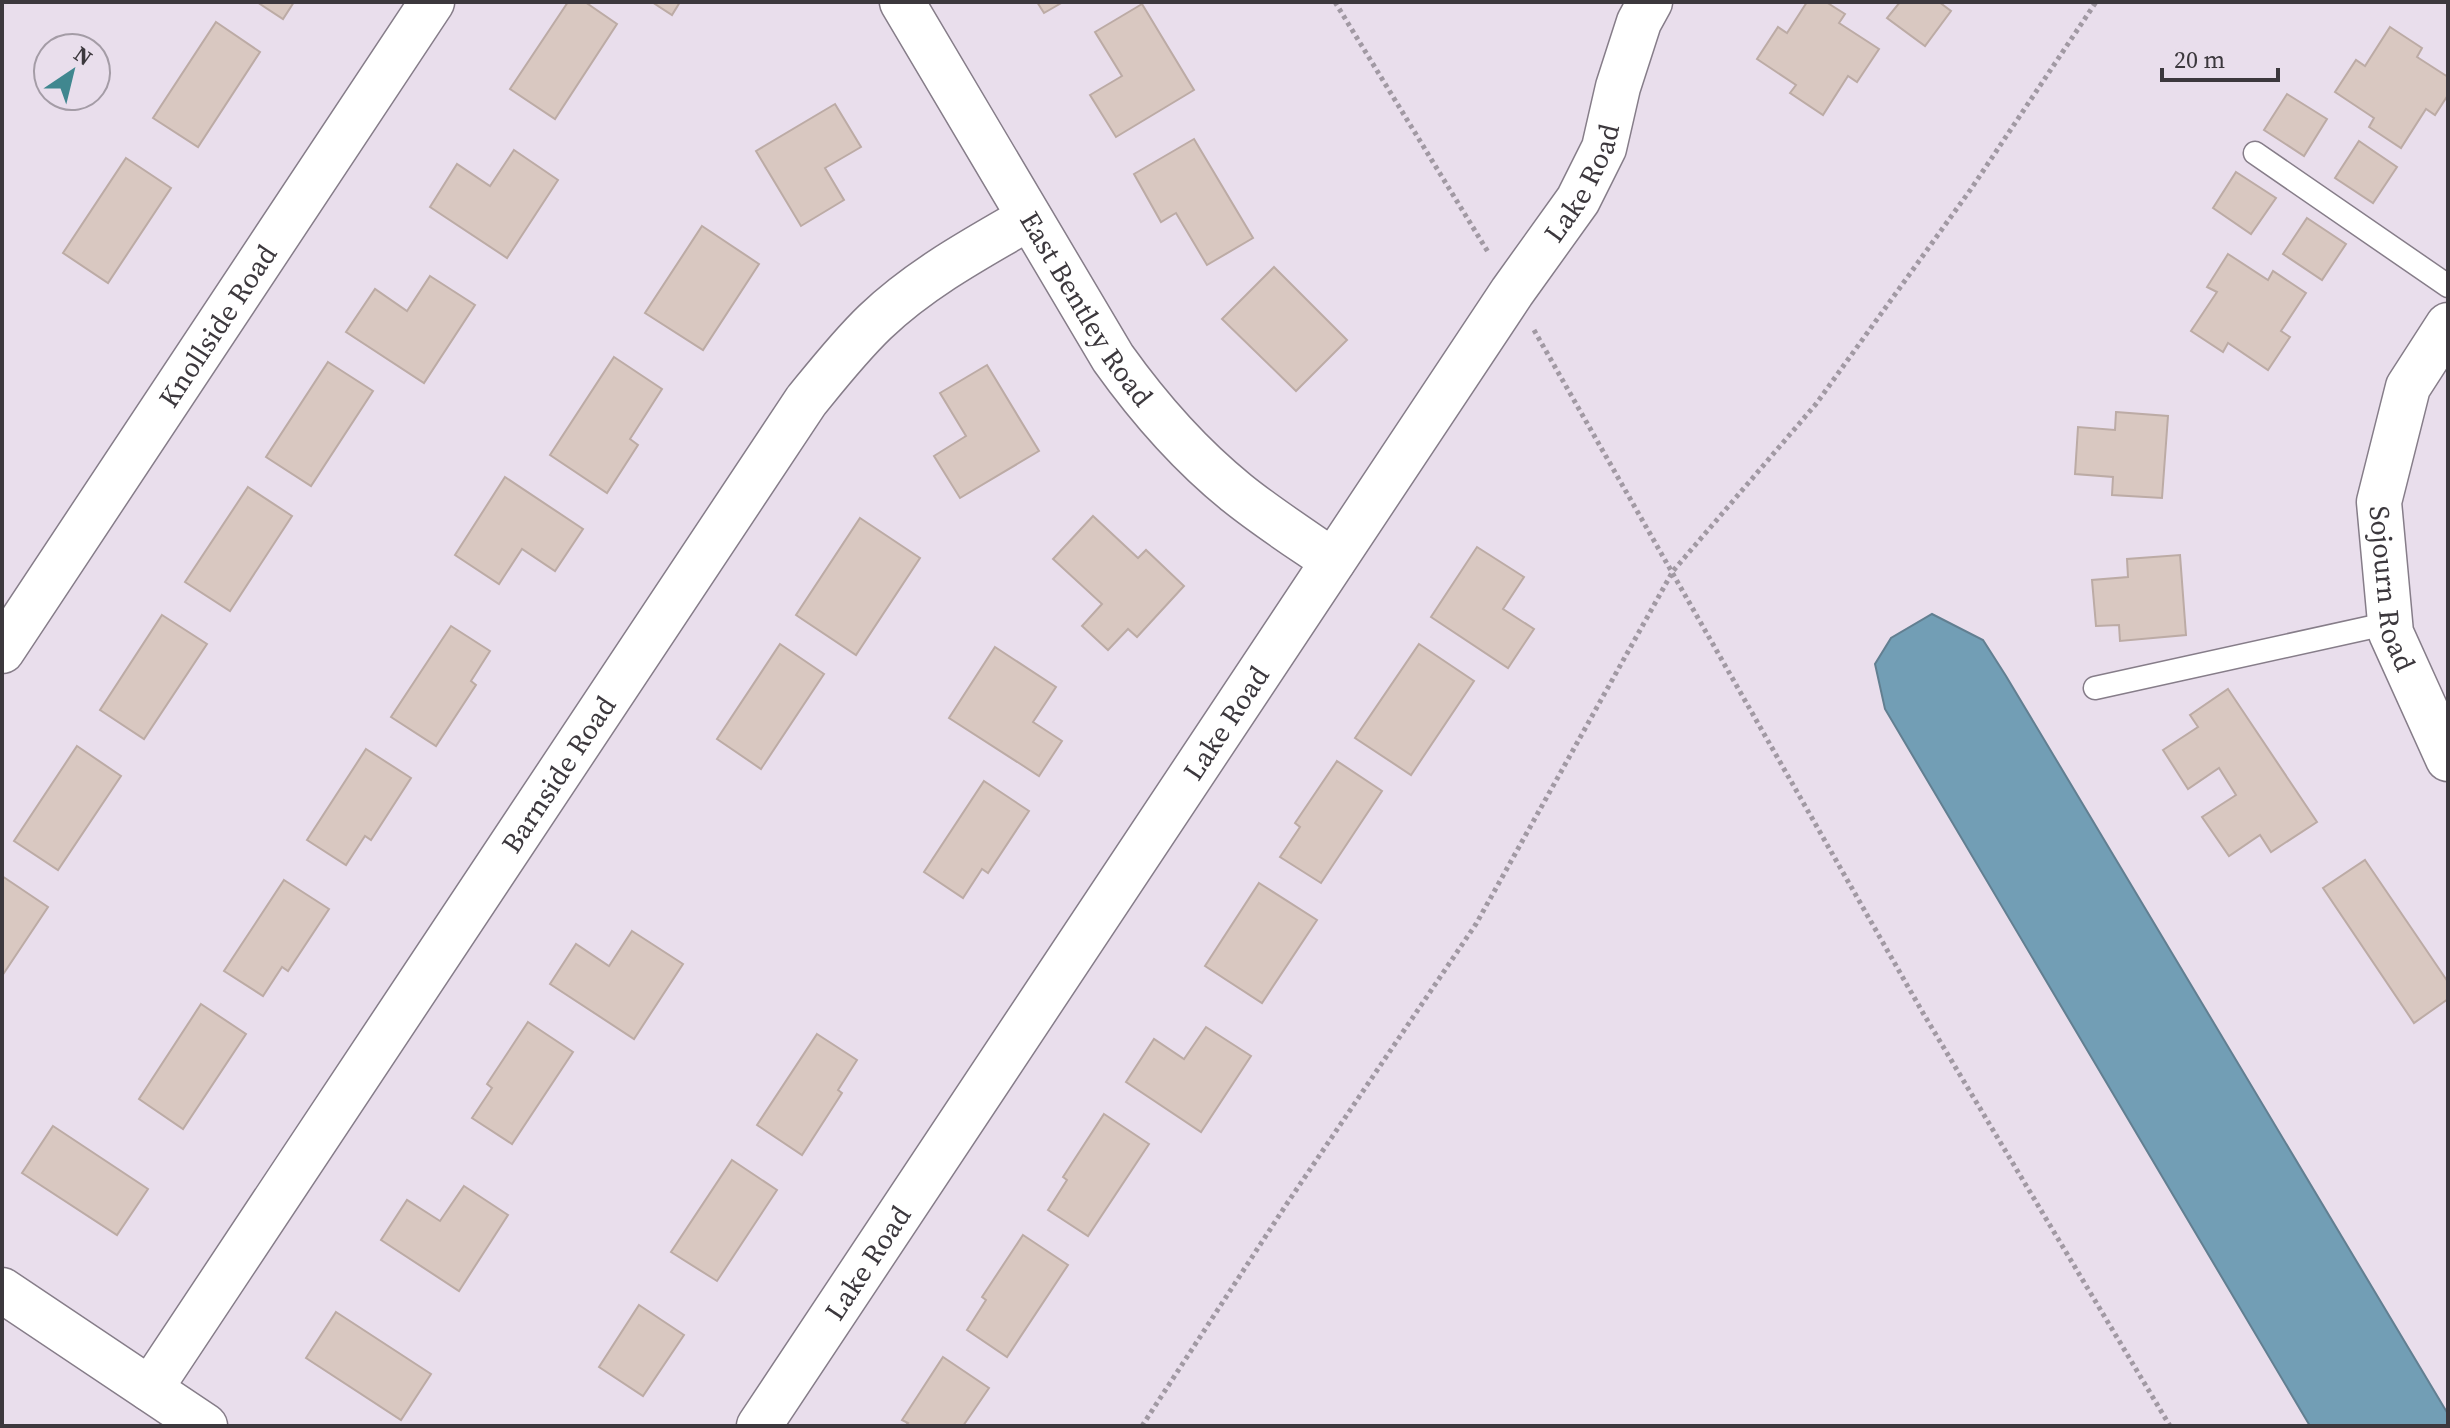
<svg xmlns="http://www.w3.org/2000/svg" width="2450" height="1428" font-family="'Source Serif 4',serif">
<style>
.water{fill:#729eb5;stroke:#627f91;stroke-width:2}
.building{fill:#d9c8c1;stroke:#bcaba5;stroke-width:2}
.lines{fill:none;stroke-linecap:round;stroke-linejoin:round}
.lane-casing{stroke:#867d89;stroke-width:25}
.street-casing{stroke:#867d89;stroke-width:47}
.path{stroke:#a199a3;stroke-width:5;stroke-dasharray:4 4;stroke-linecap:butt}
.lane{stroke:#fff;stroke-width:22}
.street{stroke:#fff;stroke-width:44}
.labels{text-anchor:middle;stroke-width:7;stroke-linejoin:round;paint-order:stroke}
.street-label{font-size:28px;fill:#3c383d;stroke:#e9deec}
</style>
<rect width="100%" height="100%" fill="#e9deec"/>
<path class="water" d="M1932,614L1983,640L2006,676L2448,1414V1426H2310L1885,709L1875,664L1891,638Z"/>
<g class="building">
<path d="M257,2H294L283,19Z"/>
<path d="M568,2H585L617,24L555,119L510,89Z"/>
<path d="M652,2H680L672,15Z"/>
<path d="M1037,2H1063L1044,13Z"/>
<path d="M1807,2H1826L1845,14L1839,23L1879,49L1857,82L1848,76L1823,115L1790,93L1796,85L1757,59L1778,27L1787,33Z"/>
<path d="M1900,2H1939L1951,11L1925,46L1887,18Z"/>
<path d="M1142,4L1194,90L1116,137L1090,95L1122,76L1095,32Z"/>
<path d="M216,22L260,52L198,147L153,118Z"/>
<path d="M2390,27L2422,48L2417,57L2448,77V95L2435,115L2426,109L2401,148L2369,127L2374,118L2335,92L2356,60L2365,66Z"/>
<path d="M2287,94L2327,119L2304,156L2264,130Z"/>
<path d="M835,104L861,147L825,168L844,200L801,226L756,151Z"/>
<path d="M1194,139L1253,238L1207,265L1176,213L1161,222L1134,174Z"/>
<path d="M2359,141L2397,167L2373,203L2335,178Z"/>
<path d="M514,150L558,180L507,258L430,207L457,164L490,186Z"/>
<path d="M126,158L171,188L108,283L63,253Z"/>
<path d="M2236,172L2276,198L2251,234L2213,208Z"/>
<path d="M2307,218L2346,244L2322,280L2283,254Z"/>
<path d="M702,226L759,264L703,350L645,313Z"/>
<path d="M2228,254L2268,280L2273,271L2306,293L2281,331L2290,337L2268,370L2228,343L2223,352L2191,331L2217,292L2207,287Z"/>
<path d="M1274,267L1347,340L1296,391L1222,319Z"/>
<path d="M430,276L475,305L424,383L346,332L375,289L407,311Z"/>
<path d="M614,357L662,389L630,439L638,445L607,493L550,455Z"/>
<path d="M328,362L373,391L311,486L266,457Z"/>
<path d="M987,365L1039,451L960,498L934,456L966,436L940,393Z"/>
<path d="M2116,412L2168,416L2162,498L2112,495L2113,477L2075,474L2078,427L2115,430Z"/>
<path d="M505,477L583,529L555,571L522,549L499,584L455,555Z"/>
<path d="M248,487L292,516L230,611L185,582Z"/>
<path d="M1093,516L1138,558L1146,550L1184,586L1137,637L1128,629L1108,650L1082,626L1102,604L1053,559Z"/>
<path d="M860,518L920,558L856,655L796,615Z"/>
<path d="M1477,547L1524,577L1503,609L1534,629L1508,668L1431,617Z"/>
<path d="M2180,555L2186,635L2120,641L2119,625L2096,626L2092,580L2128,577L2127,559Z"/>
<path d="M162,615L207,644L144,739L100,710Z"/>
<path d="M451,626L490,651L471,681L476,685L436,746L391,717Z"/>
<path d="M780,644L824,674L761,769L717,739Z"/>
<path d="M1419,644L1474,681L1411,775L1355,738Z"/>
<path d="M995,647L1056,687L1033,722L1062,741L1039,776L949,718Z"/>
<path d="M2228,689L2317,822L2271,852L2260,835L2229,856L2202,817L2236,795L2219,768L2188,789L2163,750L2198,727L2190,715Z"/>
<path d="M77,746L121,776L58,870L14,841Z"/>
<path d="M366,749L411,778L371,840L365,836L346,865L307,840Z"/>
<path d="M1337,761L1382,791L1321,883L1280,857L1300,827L1295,823Z"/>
<path d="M984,781L1029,811L988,873L982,869L963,898L924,872Z"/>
<path d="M2365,860L2448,982V999L2414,1023L2323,888Z"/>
<path d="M2,876L48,907L2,976Z"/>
<path d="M284,880L329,909L288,971L282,967L263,996L224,971Z"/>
<path d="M1259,883L1317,920L1262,1003L1205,966Z"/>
<path d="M632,931L683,964L634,1039L550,984L576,944L609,966Z"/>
<path d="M201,1004L246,1034L183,1129L139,1099Z"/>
<path d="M528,1022L573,1052L512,1144L472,1118L492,1088L487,1084Z"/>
<path d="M1206,1027L1251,1056L1201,1132L1126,1082L1154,1039L1184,1059Z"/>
<path d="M817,1034L857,1060L838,1090L842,1093L802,1155L757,1125Z"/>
<path d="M1104,1114L1149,1144L1088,1236L1048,1210L1067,1180L1063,1177Z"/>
<path d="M53,1126L148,1189L117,1235L22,1173Z"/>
<path d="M732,1160L777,1190L717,1281L671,1252Z"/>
<path d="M464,1186L508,1215L459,1291L381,1240L407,1200L440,1221Z"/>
<path d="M1023,1235L1068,1265L1007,1357L967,1330L986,1300L982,1297Z"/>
<path d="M639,1305L684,1335L643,1396L599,1367Z"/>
<path d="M336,1312L431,1374L401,1420L306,1358Z"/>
<path d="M943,1357L989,1388L963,1426H905L908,1423L902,1420Z"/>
</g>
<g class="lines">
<defs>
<g id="lane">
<path d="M2255,153L2448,286"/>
<path d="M2095,688L2390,623"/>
</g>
<g id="street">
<path id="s1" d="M902,2L1113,358C1148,407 1190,455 1237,493C1268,518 1301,539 1333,561"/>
<path id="s2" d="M2448,325L2408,387L2379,502L2391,633L2448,759"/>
<path id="s3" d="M2,651L432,2"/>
<path d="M2,1290L205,1426"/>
<path id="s4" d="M150,1389L806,401C828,374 850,346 875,322C920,279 975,249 1029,218"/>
<path id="s5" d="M759,1426L1512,292L1578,200L1604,148L1618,87L1639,22L1650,2"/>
</g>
</defs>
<use href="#lane" class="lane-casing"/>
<use href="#street" class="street-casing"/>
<g class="path">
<path d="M1335,2L1488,252"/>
<path d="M1534,330L1923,1013L2170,1426"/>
<path d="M1142,1426L1286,1205L1476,924L1673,571L1816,404L1971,189L2096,2"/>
</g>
<use href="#lane" class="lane"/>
<use href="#street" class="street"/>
</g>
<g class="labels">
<g class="street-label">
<text dy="10" stroke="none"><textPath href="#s5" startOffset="1492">Lake Road</textPath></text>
<text dy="10" stroke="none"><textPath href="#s1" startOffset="358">East Bentley Road</textPath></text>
<text dy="10" stroke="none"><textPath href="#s3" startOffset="390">Knollside Road</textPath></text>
<text dy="10" stroke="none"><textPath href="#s2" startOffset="280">Sojourn Road</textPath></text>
<text dy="10" stroke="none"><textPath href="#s5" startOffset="844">Lake Road</textPath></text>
<text dy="10" stroke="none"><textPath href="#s4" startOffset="738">Barnside Road</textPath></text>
<text dy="10" stroke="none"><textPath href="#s5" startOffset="196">Lake Road</textPath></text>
</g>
</g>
<rect width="2450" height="1428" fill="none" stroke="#3c383d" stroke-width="8"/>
<g transform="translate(72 72) rotate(35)"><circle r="38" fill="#e9deec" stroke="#a49ca6" stroke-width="2"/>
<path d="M0-6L14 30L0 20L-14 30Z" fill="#40878f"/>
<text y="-12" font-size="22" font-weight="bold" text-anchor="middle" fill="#3c383d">N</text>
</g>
<path d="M2162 68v12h116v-12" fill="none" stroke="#3c383d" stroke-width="4"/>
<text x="2174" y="68" font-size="24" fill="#3c383d" stroke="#e9deec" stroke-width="6" paint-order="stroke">20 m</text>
</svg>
